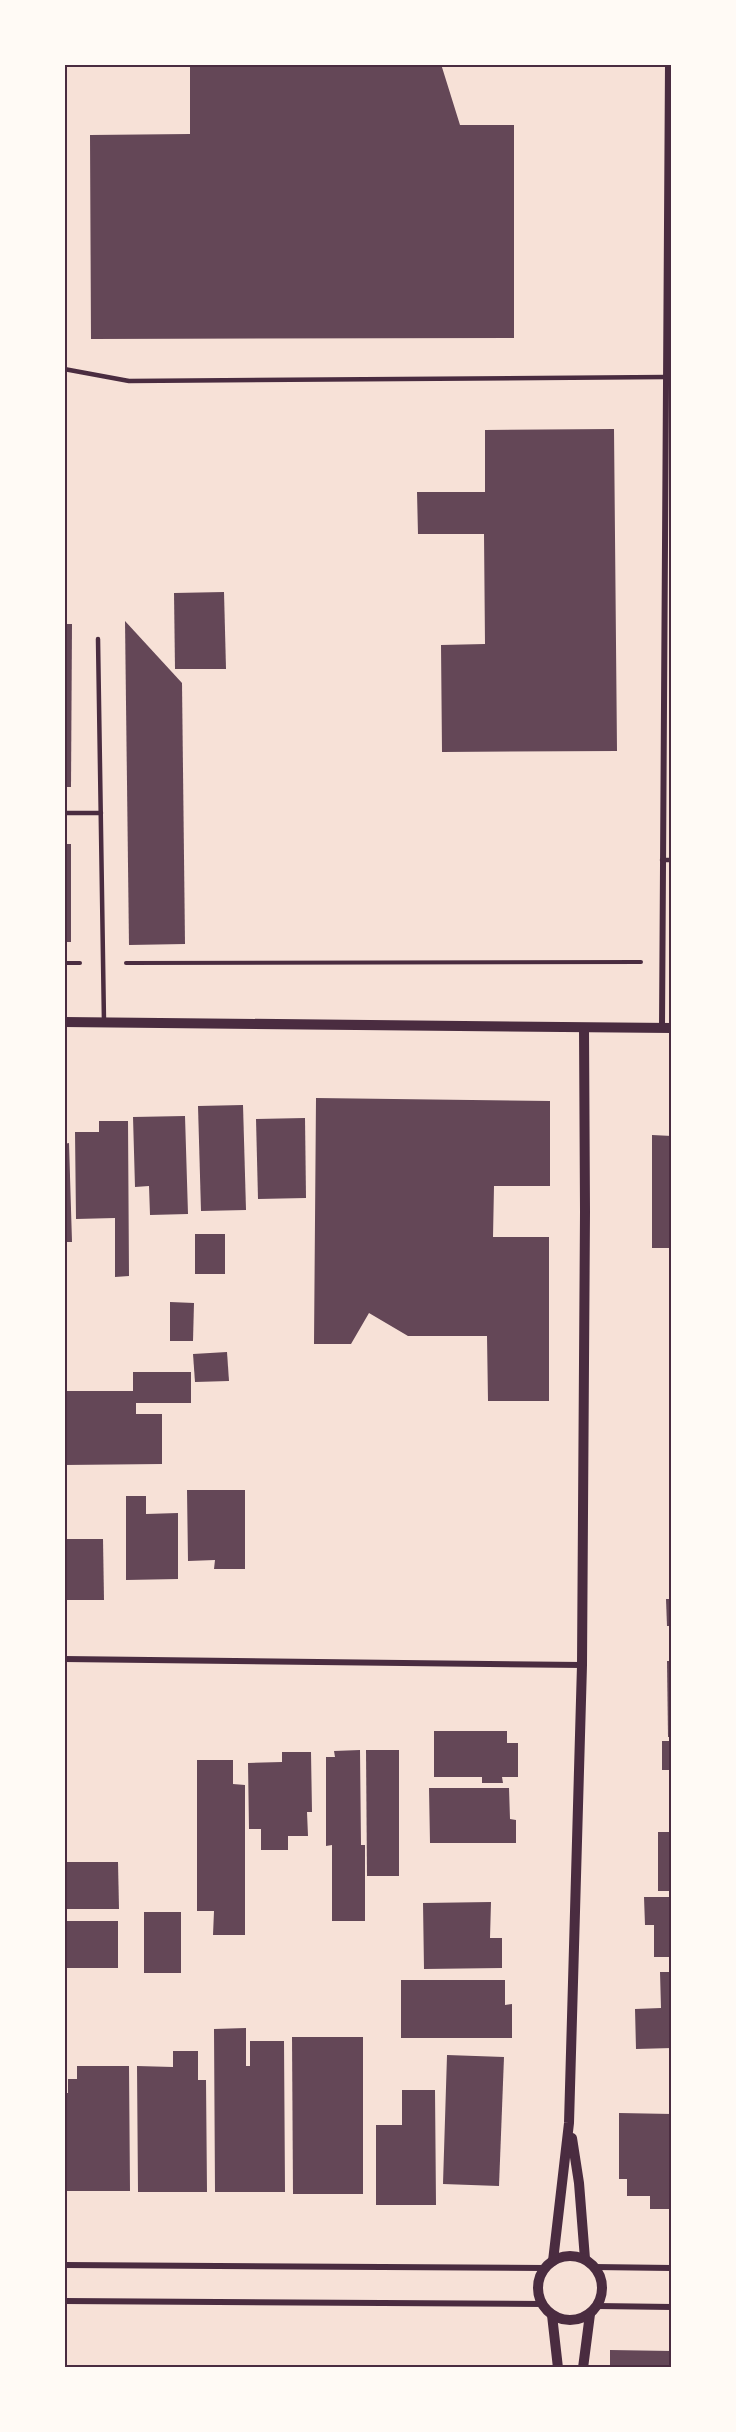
<svg xmlns="http://www.w3.org/2000/svg" width="736" height="2432" font-family="Montserrat,sans-serif">
<style>
.building{fill:#644757}
.lines{fill:none;stroke-linecap:round;stroke-linejoin:round}
.path{stroke:#4a2c40;stroke-width:4}
.service{stroke:#4a2c40;stroke-width:4.5}
.minor{stroke:#4a2c40;stroke-width:6}
.tertiary{stroke:#4a2c40;stroke-width:10}
.neatline{fill:none;stroke:#4a2c40;stroke-width:2}
</style>
<rect width="100%" height="100%" fill="#f7e1d7"/>
<g class="building">
<path d="M190,64H441L460,125H514V338L91,339L90,135L190,134Z"/>
<path d="M614,429L617,751L442,752L441,645L485,644L484,534H418L417,492H485V430Z"/>
<path d="M224,592L226,669H175L174,593Z"/>
<path d="M125,621L182,683L185,944L129,945Z"/>
<path d="M64,624H72L71,787H64Z"/>
<rect x="64" y="844" width="7" height="98"/>
<path d="M316,1098L550,1101V1186H494L493,1237H549V1401H488L487,1336H408L369,1313L351,1344H314Z"/>
<path d="M243,1105L246,1210L201,1211L198,1106Z"/>
<path d="M185,1116L188,1214L150,1215L149,1186L135,1187L133,1117Z"/>
<path d="M305,1118L306,1198L258,1199L256,1119Z"/>
<path d="M99,1121H128L129,1276L115,1277V1218L76,1219L75,1132H99Z"/>
<path d="M652,1135L672,1136V1248H652Z"/>
<path d="M69,1143L72,1242H64V1144Z"/>
<rect x="195" y="1234" width="30" height="40"/>
<rect x="669" y="1264" width="3" height="77"/>
<path d="M170,1302L194,1303L193,1341H170Z"/>
<path d="M227,1352L229,1381L195,1382L193,1354Z"/>
<path d="M133,1372H191V1403H136V1414H162V1464L64,1465V1391H133Z"/>
<path d="M187,1490H245V1569H214L215,1560L188,1561Z"/>
<path d="M126,1496H146V1514L178,1513V1579L126,1580Z"/>
<path d="M64,1539H103L104,1600H64Z"/>
<path d="M666,1599H672V1626H667Z"/>
<path d="M667,1661H672V1737H668Z"/>
<path d="M434,1731H507V1743H518V1777H502L503,1783H482V1777H434Z"/>
<rect x="662" y="1741" width="10" height="29"/>
<path d="M360,1750L361,1845H365V1921H332V1845L326,1846V1757H335L334,1751Z"/>
<path d="M366,1750H399V1876H367Z"/>
<path d="M282,1752H311L312,1812H307L308,1836H288V1850H261V1829H249L248,1763L282,1762Z"/>
<path d="M197,1760H233V1784L245,1785V1935H213L214,1911H197Z"/>
<path d="M429,1788H509L510,1819L516,1820V1843H430Z"/>
<rect x="658" y="1832" width="14" height="59"/>
<path d="M64,1862H118L119,1909H64Z"/>
<path d="M644,1897H672V1957H654V1925H645Z"/>
<path d="M491,1902L490,1938H502V1968L424,1969L423,1903Z"/>
<rect x="144" y="1912" width="37" height="61"/>
<rect x="64" y="1921" width="54" height="47"/>
<path d="M660,1972H672V2048L636,2049L635,2009L661,2008Z"/>
<path d="M401,1980H505V2005L512,2004V2038H401Z"/>
<path d="M246,2028V2066H250V2041H284L285,2192H215L214,2029Z"/>
<path d="M292,2037H363V2194H293Z"/>
<path d="M173,2051H198V2080H206L207,2192H138L137,2066L173,2067Z"/>
<path d="M447,2055L504,2057L499,2186L443,2184Z"/>
<path d="M77,2066H129L130,2191H64V2093H68V2079H77Z"/>
<path d="M402,2090H435L436,2205H376V2125H402Z"/>
<path d="M619,2113L672,2114V2209H650V2196H627V2179H619Z"/>
<path d="M610,2350L672,2351V2367H610Z"/>
</g>
<g class="lines">
<g class="path">
<path d="M64,963H80"/>
<path d="M126,963L641,962"/>
</g>
<g class="service">
<path d="M64,369L129,381L666,377"/>
<path d="M98,639L104,1022"/>
<path d="M64,813H101"/>
<path d="M662,860H672"/>
</g>
<g class="minor">
<path d="M662,1027L668,64"/>
<path d="M64,1659L582,1665"/>
<path d="M64,2265L545,2268"/>
<path d="M594,2267L672,2268"/>
<path d="M64,2301L543,2304"/>
<path d="M597,2306L672,2307"/>
</g>
<g class="tertiary">
<path d="M64,1022L672,1028"/>
<path d="M572,2138L579,2183L585,2259"/>
<circle cx="570" cy="2288" r="32"/>
<path d="M553,2261L569,2123L582,1665L585,1212L584,1028"/>
<path d="M552,2315L558,2368"/>
<path d="M583,2368L590,2314"/>
</g>
</g>
<rect width="736" height="2432" fill="none" stroke="#fffaf5" stroke-width="132"/>
<rect x="66" y="66" width="604" height="2300" class="neatline"/>
</svg>
